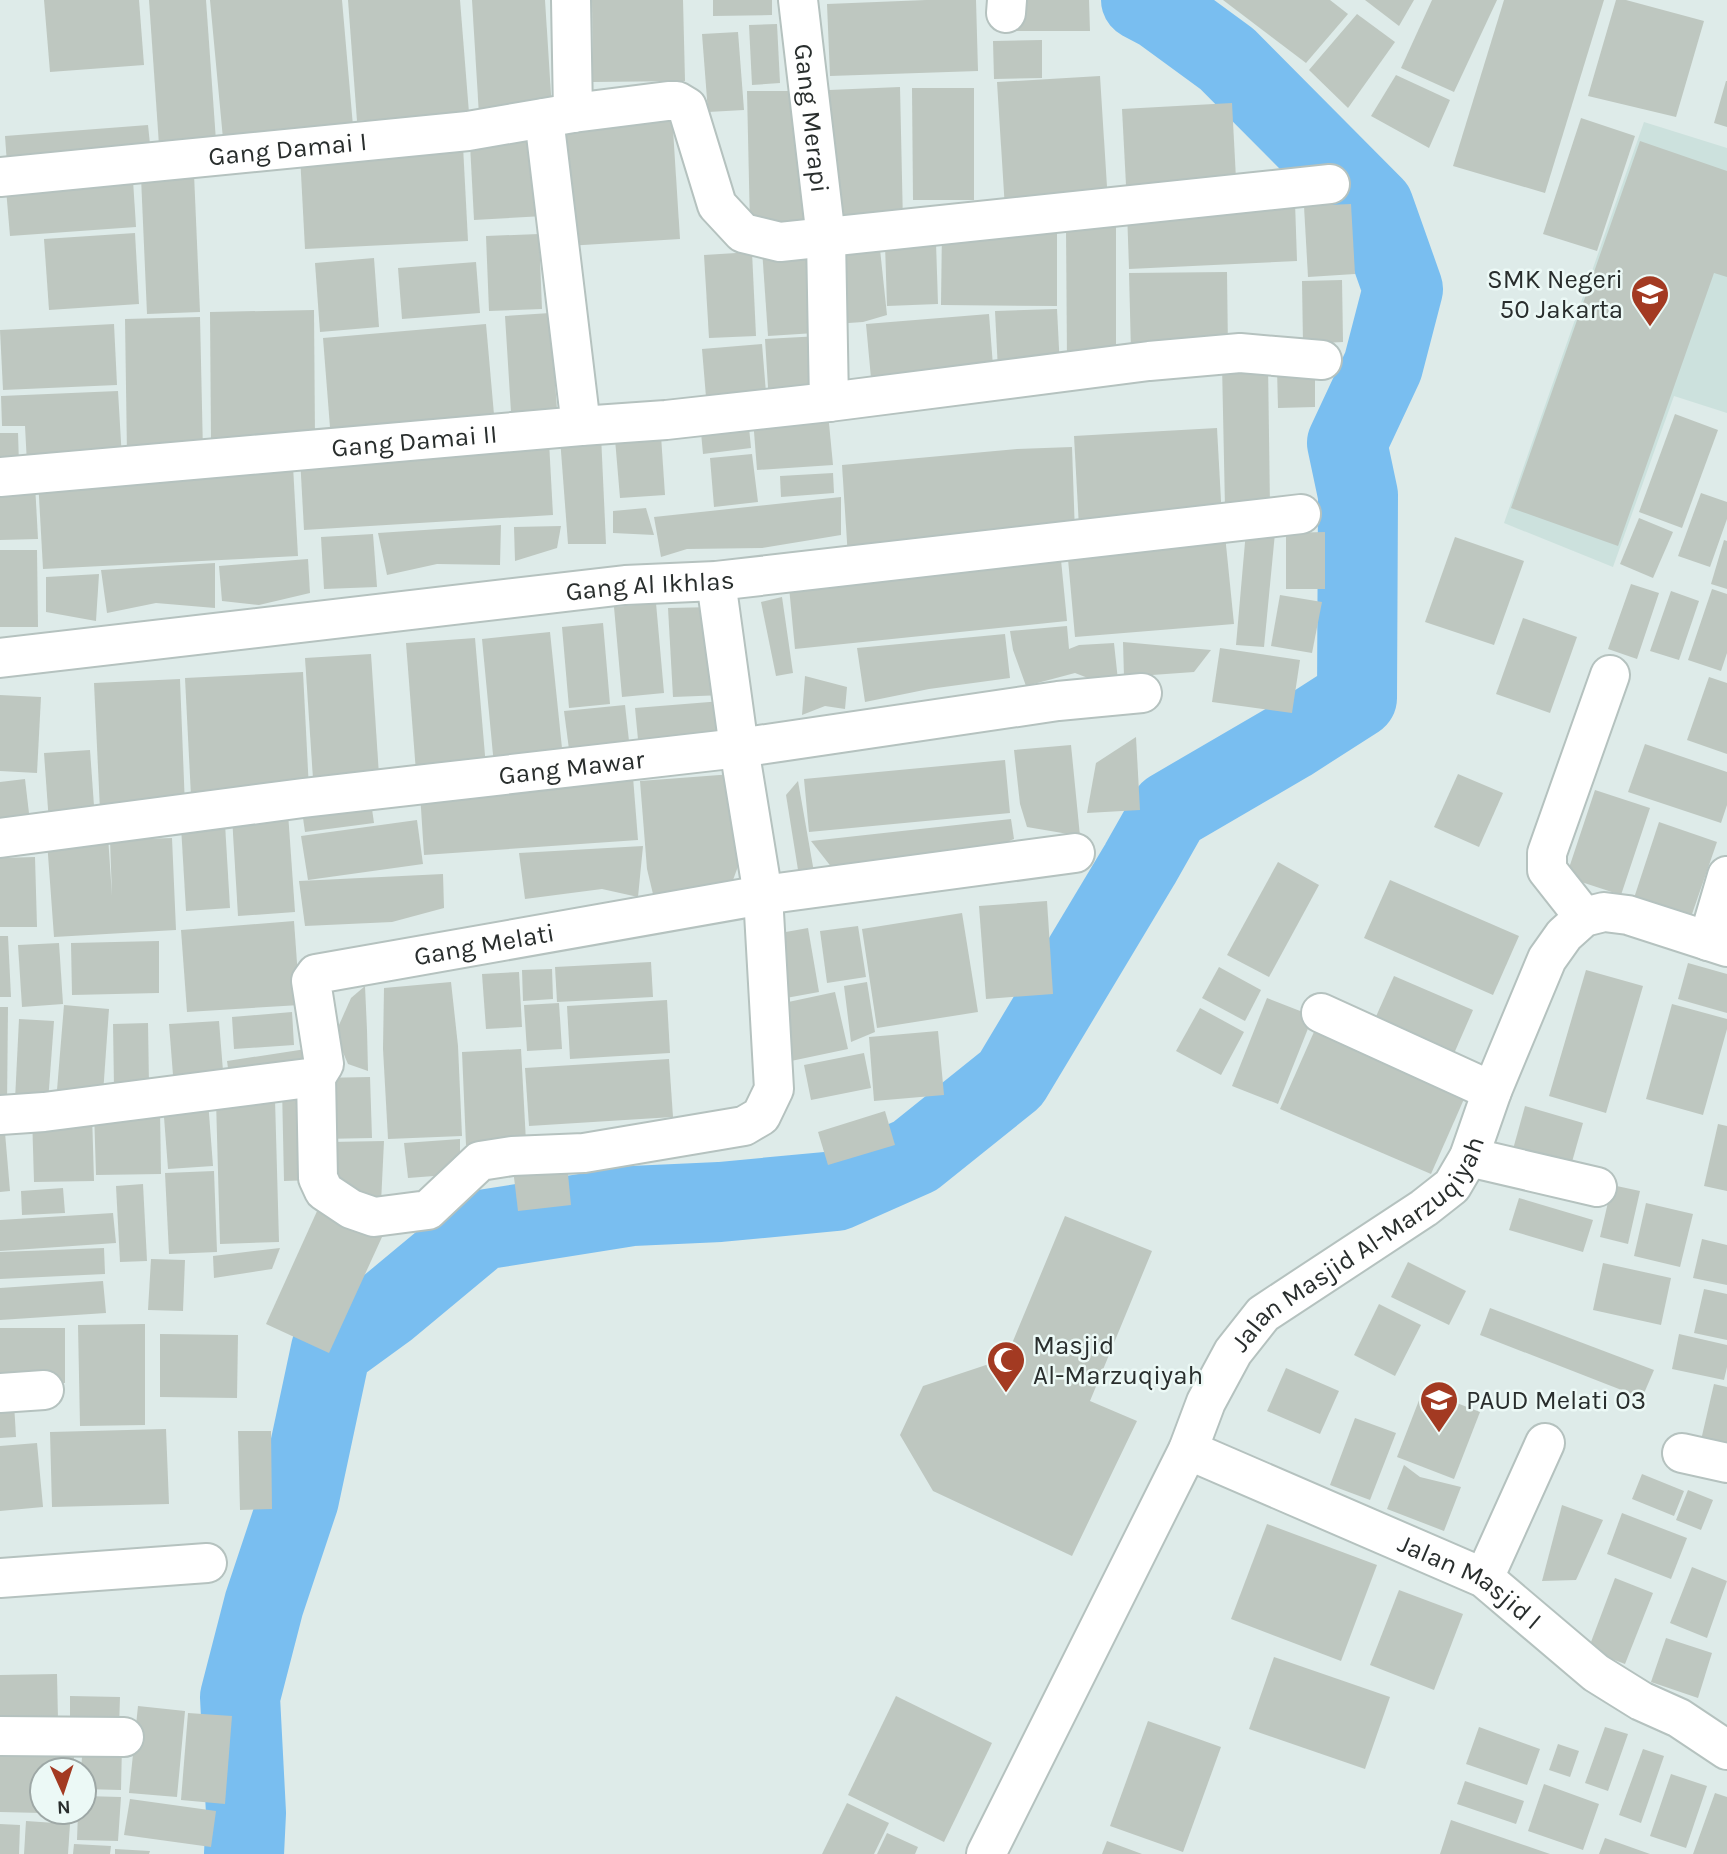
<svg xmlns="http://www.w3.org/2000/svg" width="1727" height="1854" font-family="Karla,sans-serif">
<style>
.built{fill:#cce1dd}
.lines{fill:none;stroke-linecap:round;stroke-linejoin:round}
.river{stroke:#79bef0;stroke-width:80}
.building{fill:#bec7c0}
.street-casing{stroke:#b5c2bf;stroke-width:42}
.street{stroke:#fff;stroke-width:38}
.labels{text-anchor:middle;stroke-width:5;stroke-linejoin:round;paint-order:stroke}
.street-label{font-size:26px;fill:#292e2d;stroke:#ecf9f6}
.poi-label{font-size:26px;fill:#292e2d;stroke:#ecf9f6;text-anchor:start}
</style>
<rect width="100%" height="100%" fill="#deebe9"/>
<path class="built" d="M1644,122L1727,148V413L1674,396L1613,567L1504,523Z"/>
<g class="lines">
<path class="river" d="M244,1854L246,1813L240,1697L264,1604L299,1499L331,1349L386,1309L481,1230L632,1206L720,1202L836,1191L915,1156L1011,1079L1140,864L1170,811L1290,741L1357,698L1358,495L1347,443L1383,366L1403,289L1374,207L1227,59L1160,10L1141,0"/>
</g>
<g class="building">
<path d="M44,0H139L144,65L50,72Z"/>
<path d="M149,0H206L216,141L159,145Z"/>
<path d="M210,0H342L353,126L223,139Z"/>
<path d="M348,0H460L469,113L357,121Z"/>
<path d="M472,0H545L552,110L479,115Z"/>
<path d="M592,0H683L685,81L593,82Z"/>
<path d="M713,0H772V15L713,16Z"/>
<path d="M926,0H976L978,71L830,76L827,4Z"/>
<path d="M1012,0H1089L1090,31H1011Z"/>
<path d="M1223,0H1330L1348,14L1306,63Z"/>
<path d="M1365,0H1414L1399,26Z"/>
<path d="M1432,0H1497L1454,92L1401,68Z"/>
<path d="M1504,0H1604L1545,193L1453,166Z"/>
<path d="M1616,0H1626L1704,21L1676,117L1588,96Z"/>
<path d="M1357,14L1395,42L1348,108L1309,70Z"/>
<path d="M777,24L780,83L752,85L749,25Z"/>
<path d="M738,32L744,110L708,112L702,34Z"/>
<path d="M1042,40V78L994,79L993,41Z"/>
<path d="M1396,75L1450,100L1429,148L1371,116Z"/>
<path d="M1100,76L1108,203L1005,209L997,82Z"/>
<path d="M1726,81H1727V127L1714,123Z"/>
<path d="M900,87L903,224L832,225L829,90Z"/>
<path d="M912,88H974V200H913Z"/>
<path d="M747,91H801L819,225L750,227Z"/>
<path d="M1232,103L1236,179L1126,185L1122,109Z"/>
<path d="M672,114L680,239L567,246L560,119Z"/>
<path d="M1581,118L1635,136L1597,251L1543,234Z"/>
<path d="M148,125L151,154L7,164L5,136Z"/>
<path d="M540,141L544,216L474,220L470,144Z"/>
<path d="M1640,141L1727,171V277L1714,273L1618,546L1511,508Z"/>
<path d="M463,146L468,241L305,249L300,155Z"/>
<path d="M194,174L200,312L147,314L141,177Z"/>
<path d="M133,180L136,227L10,236L6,189Z"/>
<path d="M1295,202L1297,261L1129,269L1127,210Z"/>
<path d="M1351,204L1355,274L1308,277L1304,206Z"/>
<path d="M1066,225H1116V362L1067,361Z"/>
<path d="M942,228L1057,229V306L941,305Z"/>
<path d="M135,233L139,304L49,310L44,239Z"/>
<path d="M539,234L542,309L489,311L486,236Z"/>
<path d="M879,240L887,315L863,322L834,324L832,245Z"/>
<path d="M936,242L938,304L887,306L885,244Z"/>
<path d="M809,245L815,333L768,336L762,249Z"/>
<path d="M752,252L756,336L709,338L704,255Z"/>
<path d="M374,258L379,327L320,332L315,263Z"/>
<path d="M476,262L480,313L402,319L398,268Z"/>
<path d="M1227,272L1228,351L1131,352L1129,273Z"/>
<path d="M1342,280L1343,342L1303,344L1302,281Z"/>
<path d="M1057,309L1060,368L998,370L995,311Z"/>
<path d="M314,310L315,440L211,442L210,312Z"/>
<path d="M550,313L557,409L511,412L505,316Z"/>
<path d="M989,314L994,379L872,389L866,324Z"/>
<path d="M200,317L203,453L127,455L125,319Z"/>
<path d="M114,324L117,385L3,390L0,330Z"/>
<path d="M486,324L495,426L331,440L323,338Z"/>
<path d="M820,336L823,400L769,403L765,339Z"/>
<path d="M762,344L767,405L707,409L702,349Z"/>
<path d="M1268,363L1270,508H1225L1222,364Z"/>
<path d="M1315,368V407L1278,408L1277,369Z"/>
<path d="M118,391L122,459L27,464L25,426H2L1,396Z"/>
<path d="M828,413L833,465L757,470L753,419Z"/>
<path d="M1675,414L1718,430L1682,528L1639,512Z"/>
<path d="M748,417L751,448L703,454L700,422Z"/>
<path d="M1217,428L1222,519L1079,527L1074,436Z"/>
<path d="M0,433H18L19,465L0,466Z"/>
<path d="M601,435L606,544H568L560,438Z"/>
<path d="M661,436L665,495L620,498L615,439Z"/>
<path d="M549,442L553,515L304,530L300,457Z"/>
<path d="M1072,447L1075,534L848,557L842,465L1017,449Z"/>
<path d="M752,454L758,502L714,507L710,458Z"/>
<path d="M293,466L298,556L43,569L38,479Z"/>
<path d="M833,473L834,493L781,497L780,476Z"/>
<path d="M35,484L38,539L0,540V486Z"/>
<path d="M1701,493L1727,502V519L1710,567L1678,556Z"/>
<path d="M841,497V535L762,548L687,549L661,557L654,517Z"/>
<path d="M646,508L654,535L613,533V511Z"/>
<path d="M1639,518L1673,532L1653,578L1620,564Z"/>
<path d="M501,525L500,565L437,564L387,575L378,533Z"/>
<path d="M561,526L557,548L515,561L514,527Z"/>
<path d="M1246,531L1275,533L1264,647L1236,645Z"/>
<path d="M1325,532V589H1286V533Z"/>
<path d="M373,534L377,587L324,589L321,537Z"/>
<path d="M1225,535L1234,624L1075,637L1067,548Z"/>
<path d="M1455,537L1524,561L1494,645L1425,622Z"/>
<path d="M1724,540L1727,541V589L1711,584Z"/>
<path d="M0,550H37L38,627H0Z"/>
<path d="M308,559L310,593L259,605L222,601L219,566Z"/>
<path d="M1061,560L1067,621L795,649L789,587Z"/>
<path d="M215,563V608L156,603L107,613L101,570Z"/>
<path d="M99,574L96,621L46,612V577Z"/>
<path d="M1631,584L1659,593L1637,659L1608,649Z"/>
<path d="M1712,589L1727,594V653L1721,671L1688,660Z"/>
<path d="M1671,591L1699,601L1679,660L1650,651Z"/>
<path d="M1280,595L1322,602L1312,653L1271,646Z"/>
<path d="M782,597L793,673L776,676L761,602Z"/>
<path d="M656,603L664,693L622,697L614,607Z"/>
<path d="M714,607L724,695L673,697L668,608Z"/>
<path d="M1523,618L1577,637L1550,713L1496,694Z"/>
<path d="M603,623L610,704L569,708L562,627Z"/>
<path d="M1067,626L1069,649L1079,645L1114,643L1119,690L1075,673L1026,686L1013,650L1010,631Z"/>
<path d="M550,632L563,758L494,765L482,639Z"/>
<path d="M1005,634L1010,678L929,689L865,702L857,648Z"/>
<path d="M475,638L486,767L416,772L406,643Z"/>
<path d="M1123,642L1211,650L1194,672L1124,677Z"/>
<path d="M1220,648L1300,660L1292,713L1212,702Z"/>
<path d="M371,654L379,775L313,779L305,658Z"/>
<path d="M303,672L309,790L191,796L185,678Z"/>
<path d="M805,676L847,687L845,709L825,706L802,715Z"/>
<path d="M1709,677L1727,683V754L1687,740Z"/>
<path d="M180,679L185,807L100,810L94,683Z"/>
<path d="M0,695L41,697L37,773L0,771Z"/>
<path d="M722,701L726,742L639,750L635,708Z"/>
<path d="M625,705L630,750L570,757L564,711Z"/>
<path d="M1136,737L1140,810L1087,813L1096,763Z"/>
<path d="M1645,744L1727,772V805L1721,823L1628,792Z"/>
<path d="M1071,745L1080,836L1027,827L1020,804L1014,750Z"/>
<path d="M90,750L95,820L49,823L44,753Z"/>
<path d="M1005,760L1010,813L809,832L804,779Z"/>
<path d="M733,774L740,861L733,880L653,894L647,869L640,781Z"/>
<path d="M1458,774L1503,793L1479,847L1434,827Z"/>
<path d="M633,777L638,840L424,855L420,793Z"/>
<path d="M25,779L30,822L0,825V782Z"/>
<path d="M798,781L815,878L799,876L786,795Z"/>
<path d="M1595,790L1650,808L1621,895L1566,877Z"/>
<path d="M370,795L374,823L305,832L301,804Z"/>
<path d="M288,813L295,912L238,916L232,817Z"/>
<path d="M1011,819L1014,839L973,856L836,873L811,841Z"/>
<path d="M417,820L423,864L308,880L301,836Z"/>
<path d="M1659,822L1717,842L1691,917L1634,898Z"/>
<path d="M225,824L230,908L186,911L181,826Z"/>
<path d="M108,836L112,896L110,840L172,838L176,930L54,937L47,841Z"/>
<path d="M643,846L638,897L602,889L525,899L519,853Z"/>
<path d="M35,857L37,927H0V858Z"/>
<path d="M1278,862L1319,885L1269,977L1227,955Z"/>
<path d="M443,874L444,908L392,922L305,926L299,881Z"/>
<path d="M1390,880L1519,936L1493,995L1364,938Z"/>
<path d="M1047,901L1053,994L986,999L979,906Z"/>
<path d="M962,913L978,1012L877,1028L862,929Z"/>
<path d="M294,921L300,1005L187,1012L181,930Z"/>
<path d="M858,926L866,977L827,983L820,931Z"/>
<path d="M808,928L819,992L775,1000L769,935Z"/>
<path d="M0,936H8L11,997H0Z"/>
<path d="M159,941V993L72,995L71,943Z"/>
<path d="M59,943L63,1004L22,1007L18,945Z"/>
<path d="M651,962L653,997L557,1002L555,967Z"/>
<path d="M1688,963L1727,974V1013L1678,999Z"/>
<path d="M1219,967L1261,990L1245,1021L1202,998Z"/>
<path d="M552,969L553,999L523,1001L522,970Z"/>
<path d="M1586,970L1643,986L1606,1113L1549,1096Z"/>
<path d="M519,972L522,1027L486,1029L482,974Z"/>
<path d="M1394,976L1473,1010L1449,1065L1370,1030Z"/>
<path d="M451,982L458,1046L462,1136L388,1139L383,1049L384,988Z"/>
<path d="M867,982L875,1032L851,1042L844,986Z"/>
<path d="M365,986L367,1030L368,1071L348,1064L335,1034L351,998Z"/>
<path d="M835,992L848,1049L791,1061L779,1004Z"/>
<path d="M1267,998L1313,1016L1278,1104L1232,1086Z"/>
<path d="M667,1000L670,1053L570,1059L567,1006Z"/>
<path d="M559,1003L562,1049L527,1051L524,1005Z"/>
<path d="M1672,1004L1727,1019V1029L1703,1115L1646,1099Z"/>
<path d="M64,1005L109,1009L103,1094L57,1090Z"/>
<path d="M0,1007H8L7,1106H0Z"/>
<path d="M1200,1008L1244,1032L1221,1075L1176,1051Z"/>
<path d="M292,1012L294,1045L234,1049L232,1017Z"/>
<path d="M19,1019L54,1021L48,1102L15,1100Z"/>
<path d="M219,1021L223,1071L173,1075L169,1024Z"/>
<path d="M148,1023L149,1087H114L113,1024Z"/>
<path d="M1317,1025L1468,1090L1431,1174L1280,1109Z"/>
<path d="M938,1031L944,1095L874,1101L869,1037Z"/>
<path d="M306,1049L309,1071L230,1082L227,1061Z"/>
<path d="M521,1049L526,1142L466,1145L462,1052Z"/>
<path d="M864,1053L871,1088L811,1100L804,1065Z"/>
<path d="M669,1059L673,1117L529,1126L525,1068Z"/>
<path d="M370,1077L372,1138L321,1139L319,1078Z"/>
<path d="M313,1087L315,1180L284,1181L282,1088Z"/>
<path d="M275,1099L279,1242L220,1244L216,1100Z"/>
<path d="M208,1101L213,1166L168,1169L163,1104Z"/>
<path d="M1525,1106L1583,1123L1568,1176L1510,1160Z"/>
<path d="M160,1109L161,1174L96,1175L94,1110Z"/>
<path d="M885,1111L895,1145L828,1165L818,1132Z"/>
<path d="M92,1114L94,1181L34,1182L32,1115Z"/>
<path d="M4,1121L10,1191L0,1192V1122Z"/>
<path d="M1718,1124L1727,1126V1191L1704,1186Z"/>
<path d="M460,1139V1174L408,1178L404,1143Z"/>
<path d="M384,1141L381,1203L328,1187L330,1142Z"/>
<path d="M567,1164L571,1205L518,1211L513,1169Z"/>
<path d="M214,1171L217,1252L169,1254L165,1173Z"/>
<path d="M143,1184L147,1261L120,1262L116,1186Z"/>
<path d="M1612,1185L1640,1191L1628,1244L1600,1237Z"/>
<path d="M63,1188L65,1213L22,1215L21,1191Z"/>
<path d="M1519,1198L1593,1220L1583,1252L1509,1230Z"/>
<path d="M1646,1203L1693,1214L1680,1267L1634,1256Z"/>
<path d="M318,1209L382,1237L329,1353L266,1324Z"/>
<path d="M113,1213L116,1243L0,1251V1220Z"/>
<path d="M1065,1216L1152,1251L1090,1401L1137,1421L1072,1556L933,1491L900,1435L923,1386L995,1362L1003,1365Z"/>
<path d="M1702,1239L1727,1245V1285L1693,1278Z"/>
<path d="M104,1248L105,1274L0,1279V1252Z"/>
<path d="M280,1248L272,1269L214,1278L213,1256Z"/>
<path d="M151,1259L185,1260L183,1311L148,1310Z"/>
<path d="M1408,1262L1466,1291L1449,1325L1391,1297Z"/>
<path d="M1603,1263L1671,1278L1661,1325L1593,1310Z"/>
<path d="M103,1281L106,1313L0,1320V1288Z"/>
<path d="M1704,1289L1727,1294V1340L1694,1333Z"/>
<path d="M1379,1304L1421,1325L1395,1376L1354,1355Z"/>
<path d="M1490,1308L1654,1370L1642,1398L1480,1335Z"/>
<path d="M145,1324V1425L80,1426L78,1325Z"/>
<path d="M0,1328H65V1383L0,1384Z"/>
<path d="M160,1334L238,1335L237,1398L160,1397Z"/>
<path d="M1679,1334L1727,1345V1367L1724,1380L1672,1369Z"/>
<path d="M1286,1368L1339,1391L1320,1434L1267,1411Z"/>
<path d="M1714,1384L1727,1387V1459L1698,1453Z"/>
<path d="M1423,1390L1480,1412L1454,1479L1397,1457Z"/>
<path d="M14,1403L16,1437L0,1438V1404Z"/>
<path d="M1355,1418L1396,1433L1370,1500L1330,1485Z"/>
<path d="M166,1429L169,1504L52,1507L50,1432Z"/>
<path d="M238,1431H271L272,1509L240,1510Z"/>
<path d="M37,1443L43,1507L0,1511V1446Z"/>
<path d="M1404,1465L1420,1477L1461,1487L1444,1531L1387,1509Z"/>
<path d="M1642,1474L1684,1491L1674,1516L1632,1499Z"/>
<path d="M1688,1490L1713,1500L1701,1530L1676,1520Z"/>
<path d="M1562,1505L1603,1520L1576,1580L1542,1581Z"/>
<path d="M1622,1513L1687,1538L1671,1579L1607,1554Z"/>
<path d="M1267,1524L1377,1565L1341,1661L1231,1619Z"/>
<path d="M1692,1567L1727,1581L1707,1638L1670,1623Z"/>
<path d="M1615,1578L1653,1593L1625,1664L1588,1650Z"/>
<path d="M1399,1590L1463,1614L1434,1690L1370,1665Z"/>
<path d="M1666,1638L1712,1653L1698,1698L1651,1682Z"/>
<path d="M1274,1657L1390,1697L1365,1769L1249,1729Z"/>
<path d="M57,1674L58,1720L0,1722V1675Z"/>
<path d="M70,1696L120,1697L119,1728L70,1727Z"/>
<path d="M896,1696L992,1743L944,1842L848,1795Z"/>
<path d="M138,1706L185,1711L177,1797L129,1793Z"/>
<path d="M188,1713L232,1716L225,1804L181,1800Z"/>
<path d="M1148,1721L1221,1747L1183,1852L1110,1826Z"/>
<path d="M1479,1727L1540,1749L1527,1785L1466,1764Z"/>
<path d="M1605,1727L1628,1734L1608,1791L1585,1783Z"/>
<path d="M83,1744L122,1745L121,1790L84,1789V1770H81Z"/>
<path d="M1558,1744L1579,1751L1570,1777L1549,1770Z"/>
<path d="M0,1745L74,1746V1770H42V1813L0,1812Z"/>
<path d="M1643,1749L1664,1756L1641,1823L1619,1815Z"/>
<path d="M1671,1774L1707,1786L1686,1848L1650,1836Z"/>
<path d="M1465,1781L1524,1801L1516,1824L1457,1804Z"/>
<path d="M1544,1784L1599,1804L1583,1850L1528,1831Z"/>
<path d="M1715,1793L1727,1797V1854H1693Z"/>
<path d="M84,1796L121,1797L118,1841L77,1840L78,1812H84Z"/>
<path d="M130,1799L216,1811L211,1847L124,1835Z"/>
<path d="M847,1803L889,1823L874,1854H822Z"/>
<path d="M1451,1820L1550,1854H1440Z"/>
<path d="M26,1821L70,1824L68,1854H24Z"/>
<path d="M0,1824L20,1825L19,1854H0Z"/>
<path d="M887,1833L918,1847L915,1854H877Z"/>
<path d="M1605,1838L1650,1854H1599Z"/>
<path d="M1107,1841L1142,1854H1102Z"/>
<path d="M74,1844L111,1846L110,1854H73Z"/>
<path d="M115,1849L150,1851L149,1854H115Z"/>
</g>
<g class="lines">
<defs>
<g id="street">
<path d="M571,0L573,113"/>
<path id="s1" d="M798,0L826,238L829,402"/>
<path d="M1006,13L1007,0"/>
<path d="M544,118L581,426"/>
<path id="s2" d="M0,177L468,131L573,113L668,101H677L687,107L717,205L743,233L780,242L1330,184"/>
<path id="s3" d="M0,477L581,426L666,420L829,402L1149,361L1240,353L1322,360"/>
<path id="s4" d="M0,658L625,585L716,581L1301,514"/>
<path id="s5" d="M0,838L303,798L739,748L1058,701L1142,693"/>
<path d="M1584,917L1547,870V853L1610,675"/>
<path d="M1708,941L1727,876"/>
<path d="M1321,1013L1492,1091"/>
<path d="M316,1077L318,1178L324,1191L351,1209L374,1217L428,1210L480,1161L512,1156L584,1153L744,1126L761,1116L774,1089L763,895L739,748L716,581"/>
<path id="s6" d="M0,1115L44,1112L316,1077L324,1064L311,981L316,974L763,895L1075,853"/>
<path d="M1469,1157L1597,1187"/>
<path d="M0,1393L44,1390"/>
<path id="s7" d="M1188,1450L1484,1578L1596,1673L1641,1701L1679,1718L1727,1750"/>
<path d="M1682,1453L1727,1463"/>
<path d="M0,1578L207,1563"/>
<path d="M1484,1578L1545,1443"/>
<path d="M0,1736L124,1737"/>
<path id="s8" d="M986,1854L1188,1450L1206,1402L1233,1352L1263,1314L1424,1208L1452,1186L1469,1157L1492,1091L1547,959L1564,935L1584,917L1604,912L1628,915L1727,947"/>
</g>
</defs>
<use href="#street" class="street-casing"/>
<use href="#street" class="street"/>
</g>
<defs>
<symbol id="school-pin" viewBox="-11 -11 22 30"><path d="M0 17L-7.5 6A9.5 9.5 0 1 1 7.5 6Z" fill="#a33a22" stroke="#ecf9f6"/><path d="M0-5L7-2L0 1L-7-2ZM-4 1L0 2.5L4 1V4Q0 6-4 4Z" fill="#fff"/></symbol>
<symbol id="mosque-pin" viewBox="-11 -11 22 30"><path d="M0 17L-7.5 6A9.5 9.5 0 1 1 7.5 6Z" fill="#a33a22" stroke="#ecf9f6"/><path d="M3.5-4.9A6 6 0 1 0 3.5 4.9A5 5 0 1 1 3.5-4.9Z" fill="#fff"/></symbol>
</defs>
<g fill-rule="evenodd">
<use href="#school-pin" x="1628" y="272" width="44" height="60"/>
<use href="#mosque-pin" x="984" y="1338" width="44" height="60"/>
<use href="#school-pin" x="1417" y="1378" width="44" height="60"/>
</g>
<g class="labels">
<g class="street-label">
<text dy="9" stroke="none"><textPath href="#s1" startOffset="119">Gang Merapi</textPath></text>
<text dy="9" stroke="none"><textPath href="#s2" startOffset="289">Gang Damai I</textPath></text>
<text dy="9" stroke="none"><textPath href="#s3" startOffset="416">Gang Damai II</textPath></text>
<text dy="9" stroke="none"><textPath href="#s4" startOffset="654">Gang Al Ikhlas</textPath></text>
<text dy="9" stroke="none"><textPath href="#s5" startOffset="576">Gang Mawar</textPath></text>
<text dy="9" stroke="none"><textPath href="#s6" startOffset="597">Gang Melati</textPath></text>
<text dy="9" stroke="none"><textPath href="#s8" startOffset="728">Jalan Masjid Al-Marzuqiyah</textPath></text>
<text dy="9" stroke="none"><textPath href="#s7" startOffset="312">Jalan Masjid I</textPath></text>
</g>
<g class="poi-label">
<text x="1623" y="288" text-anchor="end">SMK Negeri<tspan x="1623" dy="30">50 Jakarta</tspan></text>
<text x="1033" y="1354">Masjid<tspan x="1033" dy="30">Al-Marzuqiyah</tspan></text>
<text x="1466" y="1409">PAUD Melati 03</text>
</g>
</g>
<g transform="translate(63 1791) rotate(177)"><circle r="33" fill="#ecf9f6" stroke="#9ea8a6" stroke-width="2"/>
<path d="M0-5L12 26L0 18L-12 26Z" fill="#a33a22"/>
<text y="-10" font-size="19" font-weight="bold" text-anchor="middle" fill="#292e2d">N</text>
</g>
</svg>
